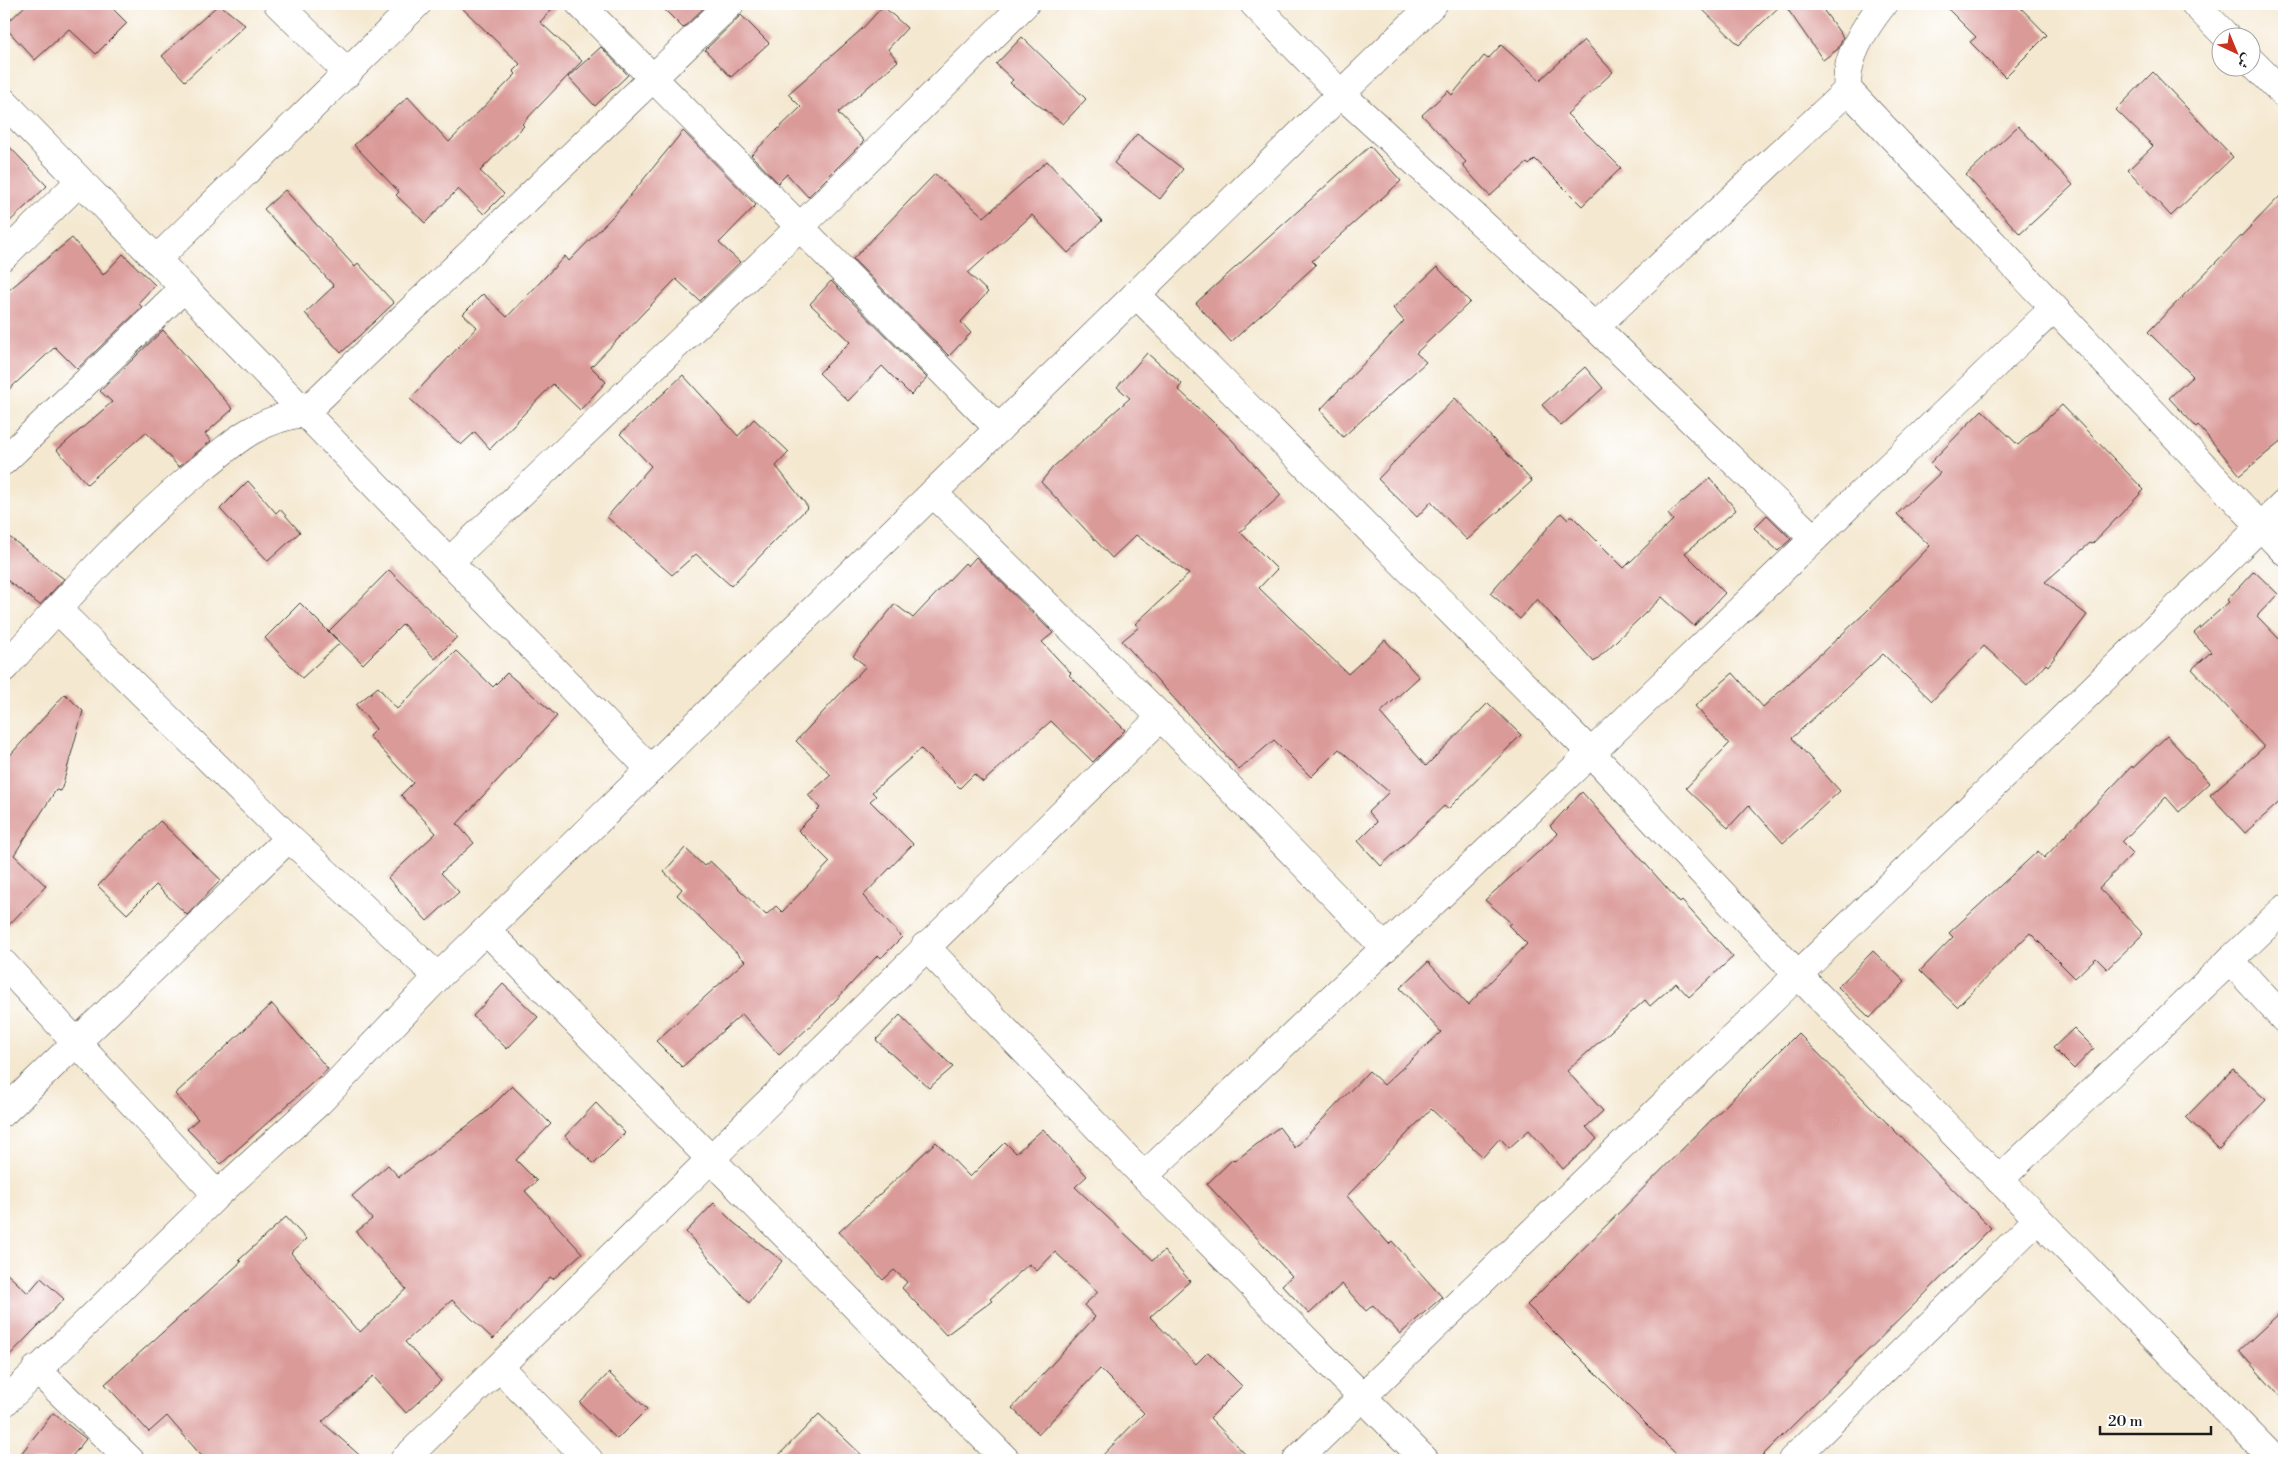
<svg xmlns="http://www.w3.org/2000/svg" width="2288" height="1464" font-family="'Libre Bodoni',Amiri,serif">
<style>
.building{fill:#da9a98}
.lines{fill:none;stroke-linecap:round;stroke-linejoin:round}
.minor-casing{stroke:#3c3b37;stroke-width:29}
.minor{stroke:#fff;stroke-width:28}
</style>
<rect width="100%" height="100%" fill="#fff"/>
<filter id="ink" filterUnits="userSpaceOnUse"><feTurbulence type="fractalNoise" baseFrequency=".02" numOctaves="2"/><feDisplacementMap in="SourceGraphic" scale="10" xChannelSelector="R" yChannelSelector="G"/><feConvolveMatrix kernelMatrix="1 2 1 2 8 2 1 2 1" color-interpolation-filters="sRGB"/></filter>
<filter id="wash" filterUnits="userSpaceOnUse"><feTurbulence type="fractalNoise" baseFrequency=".0096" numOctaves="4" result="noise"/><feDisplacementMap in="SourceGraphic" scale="20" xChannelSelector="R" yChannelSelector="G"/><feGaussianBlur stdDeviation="1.12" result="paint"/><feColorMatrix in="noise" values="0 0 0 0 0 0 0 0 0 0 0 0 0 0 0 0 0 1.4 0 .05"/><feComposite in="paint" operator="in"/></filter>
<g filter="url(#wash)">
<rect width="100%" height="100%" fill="#f4e8d0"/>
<g id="blocks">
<g class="building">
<path d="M27,4H108L127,23L96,54L69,29L35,60L4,26Z"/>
<path d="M219,4L245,25L185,81L162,56Z"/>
<path d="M458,4H557L540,22L582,61L522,124L524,126L480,171L504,194L484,214L458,189L425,223L396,195L399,192L354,145L408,97L449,142L516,74L513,71L520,64Z"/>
<path d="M659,4H708L683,28Z"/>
<path d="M1697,4H1782L1739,45Z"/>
<path d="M1784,4H1819L1843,37L1838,49L1823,60Z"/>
<path d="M1943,4H2017L2047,35L2005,77L1970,42L1976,37Z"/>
<path d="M883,6L907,28L888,49L898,61L838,113L864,141L808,197L787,174L778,183L751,155L801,107L788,94L862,29Z"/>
<path d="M741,15L769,43L731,77L705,50Z"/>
<path d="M1022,37L1086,99L1063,124L1010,83L1013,80L996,64Z"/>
<path d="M1584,40L1613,72L1567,114L1621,168L1582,206L1535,159L1529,165L1527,163L1490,196L1462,165L1466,162L1422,115L1448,91L1452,95L1484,56L1488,59L1501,45L1540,80Z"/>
<path d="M601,47L628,75L595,106L568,77Z"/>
<path d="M2153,72L2233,157L2171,216L2128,170L2153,146L2116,110Z"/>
<path d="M2018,126L2073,185L2020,234L1966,175Z"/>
<path d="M683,131L756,205L719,243L740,262L700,301L676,279L591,367L606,382L580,410L553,384L490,449L475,432L461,445L410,399L477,327L463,314L483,294L507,317L565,256L569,261L616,213Z"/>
<path d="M1137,134L1183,169L1160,199L1114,163Z"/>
<path d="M4,141L47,186L4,227Z"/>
<path d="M1370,146L1401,181L1312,261L1316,265L1231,342L1196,303Z"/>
<path d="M1047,161L1102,221L1068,253L1032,215L968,273L988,292L961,322L971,333L949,356L853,259L935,174L984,217Z"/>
<path d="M285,190L355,267L358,263L394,303L341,353L305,313L334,286L264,209Z"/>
<path d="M2284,192V439L2240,475L2198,425L2196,427L2169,398L2193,376L2148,332Z"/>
<path d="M72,238L103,275L123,254L155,285L138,303L142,307L77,369L55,347L4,394V294Z"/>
<path d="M1437,267L1470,302L1416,353L1426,362L1343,437L1320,410L1404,321L1393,308Z"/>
<path d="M831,281L927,378L911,395L882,366L848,401L819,373L850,342L810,304Z"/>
<path d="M163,330L233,409L205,434L211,441L179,467L146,432L87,484L57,450L112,402L100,391Z"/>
<path d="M1147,353L1182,384L1178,389L1232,440L1281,495L1240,532L1277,569L1259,588L1348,674L1385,640L1419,677L1380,713L1426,766L1488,703L1521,735L1448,809L1444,806L1381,866L1358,841L1377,822L1368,812L1389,792L1339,749L1311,777L1274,740L1239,770L1122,641L1139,627L1135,624L1189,574L1136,535L1112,558L1041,482L1053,467L1130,398L1117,387Z"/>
<path d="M1585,367L1603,388L1561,426L1542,405Z"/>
<path d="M683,375L738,436L754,419L789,452L776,466L808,507L731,586L696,554L672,575L607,517L651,466L620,434Z"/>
<path d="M1455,398L1532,481L1467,540L1431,502L1417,517L1378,479Z"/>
<path d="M2062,405L2144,490L2092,544L2090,543L2045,582L2087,615L2048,666L2046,664L2027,685L1984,646L1932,701L1883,654L1792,738L1840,791L1783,843L1749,805L1728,828L1686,788L1729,744L1695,706L1733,673L1763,707L1865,613L1930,546L1897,514L1940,473L1930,463L1982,410L2018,445Z"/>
<path d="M1710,478L1736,510L1685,553L1725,593L1694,626L1662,597L1594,662L1537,599L1520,619L1490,593L1561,513L1567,519L1571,515L1624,568L1673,520L1668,514Z"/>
<path d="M248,481L276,513L280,509L300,532L268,561L220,509Z"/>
<path d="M1767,515L1791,539L1778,551L1754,528Z"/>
<path d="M4,533L64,579L40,605L4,578Z"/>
<path d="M976,557L1053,633L1042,642L1071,673L1069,675L1125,730L1093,762L1051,721L983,782L974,774L960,788L921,749L872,792L876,796L870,801L913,844L863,896L902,937L881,958L878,955L821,1016L779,1055L742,1014L682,1067L656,1041L745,961L677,895L682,889L664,872L685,848L704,866L710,861L766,915L776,906L782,912L830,862L798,830L820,808L808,795L831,775L796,741L866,666L853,656L895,604L913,618L965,563L968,566Z"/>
<path d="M389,570L457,637L435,659L403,624L363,664L329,631Z"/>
<path d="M2254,571L2278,594L2257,616L2284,644V798L2245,833L2210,795L2264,747L2192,669L2211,652L2194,633L2229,602L2227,600Z"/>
<path d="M300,603L340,643L302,678L265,638Z"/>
<path d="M456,651L493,687L507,673L557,716L457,824L474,843L441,873L459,892L427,921L388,878L436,833L401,795L413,783L369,736L376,729L356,705L378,687L397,709Z"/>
<path d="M65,694L83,711L61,791L56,790L14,855L46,886L4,930V762Z"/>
<path d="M2167,736L2210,783L2179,812L2166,797L2122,842L2133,853L2099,888L2143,934L2107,969L2096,958L2075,978L2030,933L1957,1007L1920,971L1953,937L1949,933L2038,851L2044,858L2132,766L2133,768Z"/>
<path d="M1582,792L1680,903L1682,901L1733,957L1689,997L1676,983L1650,1006L1645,1000L1567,1071L1603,1111L1586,1127L1597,1139L1563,1169L1529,1130L1509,1148L1500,1138L1483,1157L1431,1109L1347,1196L1389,1244L1392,1241L1442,1297L1400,1334L1373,1305L1366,1311L1342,1284L1309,1314L1282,1285L1292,1276L1207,1184L1233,1159L1235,1161L1279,1127L1295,1148L1369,1071L1384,1085L1441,1032L1400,988L1428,962L1468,1005L1527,944L1508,925L1511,923L1485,900L1558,834L1550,826Z"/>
<path d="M160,821L221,880L187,915L156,885L127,914L98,886Z"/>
<path d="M1873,951L1905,982L1870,1018L1838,987Z"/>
<path d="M503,984L538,1017L507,1049L473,1016Z"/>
<path d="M272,1004L328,1069L221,1164L187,1129L198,1119L175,1094Z"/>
<path d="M900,1015L953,1067L929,1088L876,1040Z"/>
<path d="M2074,1028L2094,1048L2074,1069L2053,1048Z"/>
<path d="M1798,1033L1991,1228L1758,1460H1682L1527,1305Z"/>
<path d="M2233,1069L2266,1100L2219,1149L2186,1117Z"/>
<path d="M512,1086L551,1124L516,1160L537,1181L525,1191L582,1253L553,1279L550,1277L493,1339L452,1300L405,1342L441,1381L406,1413L373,1376L322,1422L365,1460H205L167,1416L149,1432L105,1384L241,1262L239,1260L286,1217L306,1239L291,1253L357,1330L358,1329L360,1332L406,1289L356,1232L372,1219L352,1196L388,1165L399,1177L486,1112Z"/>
<path d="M596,1103L625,1133L594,1164L565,1136Z"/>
<path d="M1043,1129L1087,1176L1075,1187L1153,1260L1164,1251L1190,1281L1150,1317L1196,1364L1208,1352L1242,1386L1210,1418L1251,1460H1098L1144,1413L1100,1369L1039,1434L1012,1408L1095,1317L1084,1305L1098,1292L1055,1252L1037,1271L1029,1264L990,1299L992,1301L946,1335L902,1288L907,1282L894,1270L883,1280L839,1232L936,1142L970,1177L1005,1142L1016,1153Z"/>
<path d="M714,1203L733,1222L782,1261L749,1303L686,1232Z"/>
<path d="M4,1271L28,1293L41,1278L64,1299L4,1361Z"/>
<path d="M2284,1309V1401L2239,1351Z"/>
<path d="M609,1373L647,1409L617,1439L580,1403Z"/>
<path d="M53,1413L86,1439L69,1460H16Z"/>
<path d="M819,1414L867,1460H774Z"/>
</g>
</g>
</g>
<g filter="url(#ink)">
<use href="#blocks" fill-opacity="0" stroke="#3c3b37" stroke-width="1"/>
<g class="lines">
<defs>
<g id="minor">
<path d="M278,4L348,73"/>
<path d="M580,4L999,429"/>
<path d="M1254,4L1341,94L1595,327L1814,539"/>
<path d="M2195,4L2228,38"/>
<path d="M2250,60L2284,94"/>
<path d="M1848,90L2284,551"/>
<path d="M4,102L650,769"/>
<path d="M4,256L80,181"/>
<path d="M156,260L417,4"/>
<path d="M1136,294L1591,753L1798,975L2275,1460"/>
<path d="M1595,327L1848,90C1843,60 1865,27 1883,4"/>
<path d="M4,461L184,288"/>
<path d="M933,493L1161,717L1385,948"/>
<path d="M449,562L799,228L1025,4"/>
<path d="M57,609L289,838L438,977"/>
<path d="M4,668C67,598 129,527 202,468C218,456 233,441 251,431C267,422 286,415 304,413L730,4"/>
<path d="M486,930L1006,1460"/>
<path d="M925,946L1144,1176L1425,1460"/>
<path d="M2230,960L2284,1019"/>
<path d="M4,964L217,1195"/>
<path d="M4,1112L289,838"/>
<path d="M1144,1176L1591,753L2053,309"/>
<path d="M1999,1180L2284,909"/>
<path d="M500,1368L589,1460"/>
<path d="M36,1369L130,1460"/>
<path d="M4,1403L217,1195L319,1102L438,977L1433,4"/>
<path d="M404,1460L1161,717"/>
<path d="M1297,1460L2284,504"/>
<path d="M1792,1460L2038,1219"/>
</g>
</defs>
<use href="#minor" class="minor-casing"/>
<use href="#minor" class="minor"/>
</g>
</g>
<rect width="2288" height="1464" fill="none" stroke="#fff" stroke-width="20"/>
<g transform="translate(2236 52) rotate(136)"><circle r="24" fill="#ffffff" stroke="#a4a4a4"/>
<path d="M0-4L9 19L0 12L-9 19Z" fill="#c8321e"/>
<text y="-8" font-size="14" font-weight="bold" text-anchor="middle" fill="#1c1c1c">ش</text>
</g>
<path d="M2100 1426v8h111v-8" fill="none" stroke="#1c1c1c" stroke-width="2.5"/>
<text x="2108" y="1426" font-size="15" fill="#1c1c1c" stroke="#ffffff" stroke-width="4" paint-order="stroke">20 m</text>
</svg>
